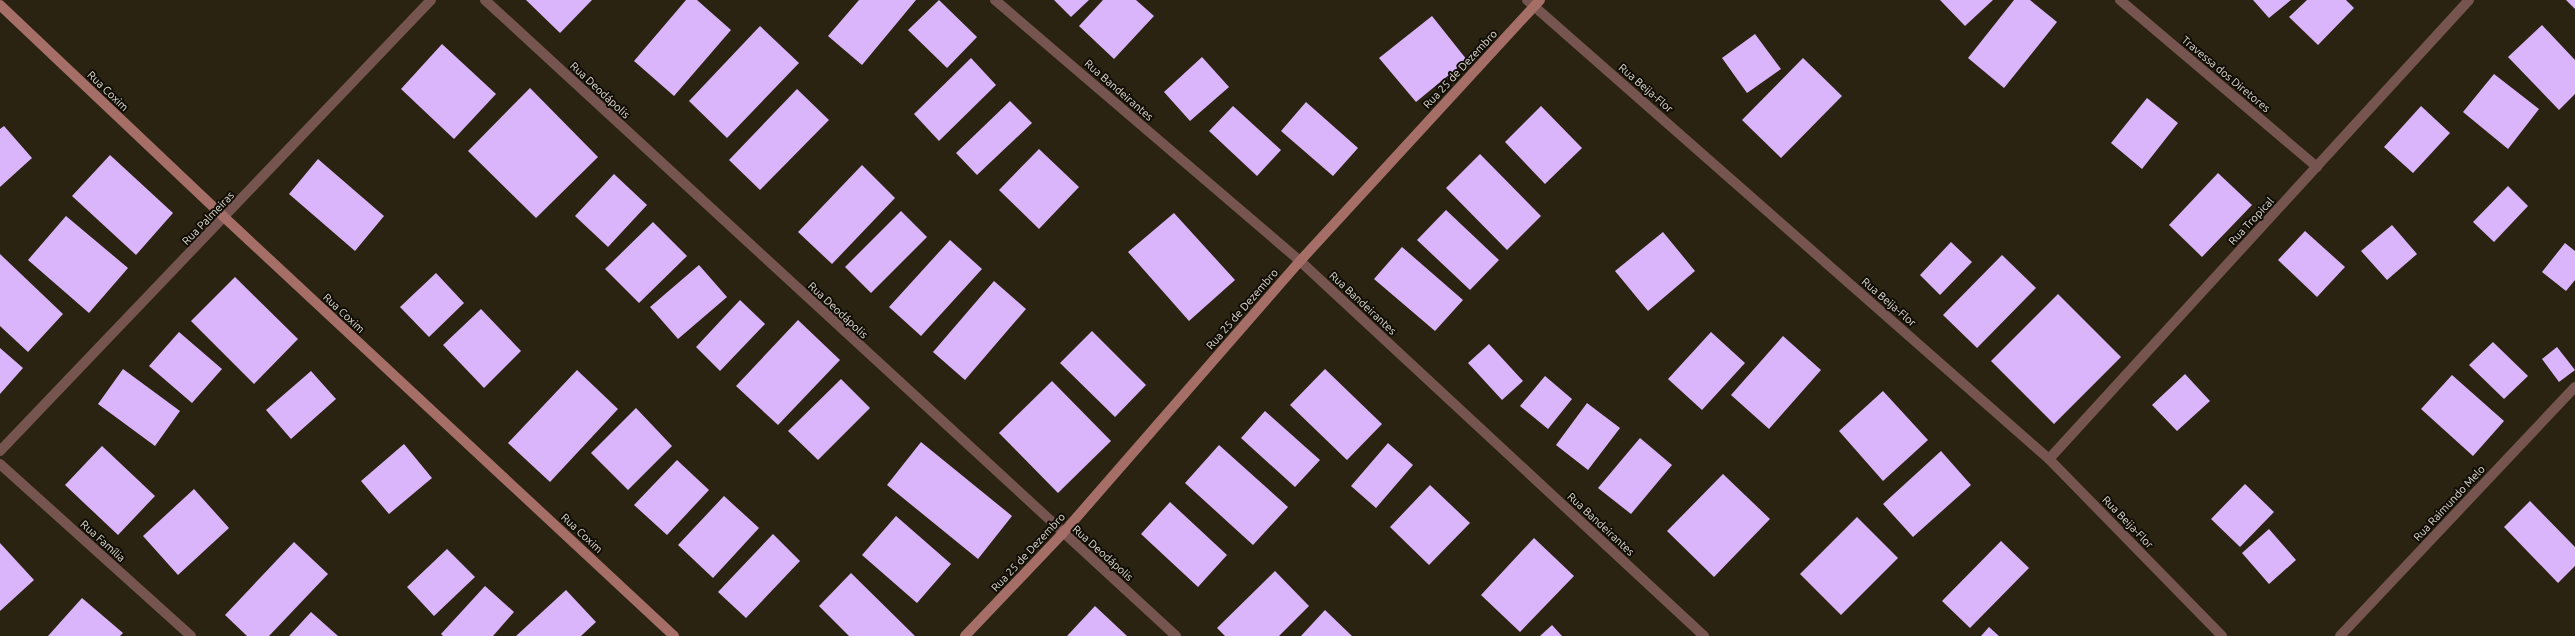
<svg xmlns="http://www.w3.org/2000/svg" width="2575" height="636" font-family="Ubuntu,sans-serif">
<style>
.building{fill:#dab5fb}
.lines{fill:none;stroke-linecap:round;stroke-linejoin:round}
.street{stroke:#76544f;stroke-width:10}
.secondary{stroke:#a56e67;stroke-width:10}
.labels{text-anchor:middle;stroke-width:4;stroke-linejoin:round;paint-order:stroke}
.street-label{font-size:11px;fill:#e0dbd0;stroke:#100d06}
</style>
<rect width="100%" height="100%" fill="#2b2311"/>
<g class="building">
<path d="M526,0H592L560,33Z"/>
<path d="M686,0H697L731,30L674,96L634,61Z"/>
<path d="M859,0H916L862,65L828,36Z"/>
<path d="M939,0L977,37L947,68L908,30Z"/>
<path d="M1054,0H1089L1071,17Z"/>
<path d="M1103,0H1136L1154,16L1114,59L1079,26Z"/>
<path d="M1940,0H1993L1965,26Z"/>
<path d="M2014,0H2030L2057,22L2004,88L1968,58Z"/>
<path d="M2253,0H2291L2269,18Z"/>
<path d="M2307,0H2346L2354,8L2318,45L2289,17Z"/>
<path d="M2566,0H2575V9Z"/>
<path d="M1432,16L1467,60L1416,102L1379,58Z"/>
<path d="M2542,25L2575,60V94L2559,110L2508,57Z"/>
<path d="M760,26L799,63L727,138L689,101Z"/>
<path d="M1755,34L1781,69L1747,93L1722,58Z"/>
<path d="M442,44L496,94L454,139L401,89Z"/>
<path d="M1202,57L1229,87L1190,121L1164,92Z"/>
<path d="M971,58L996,85L939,141L914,114Z"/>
<path d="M1803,58L1842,96L1781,158L1742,120Z"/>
<path d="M2494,74L2539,109L2508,149L2463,112Z"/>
<path d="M530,88L598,157L536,218L468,151Z"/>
<path d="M797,89L829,120L760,190L729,160Z"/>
<path d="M2147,98L2178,123L2142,169L2111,143Z"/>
<path d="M1010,101L1032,123L977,175L956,153Z"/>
<path d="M1306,102L1358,148L1333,176L1281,131Z"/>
<path d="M1233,106L1281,150L1257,176L1209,131Z"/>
<path d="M1541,106L1582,148L1545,184L1505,142Z"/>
<path d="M2421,106L2450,133L2413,173L2384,147Z"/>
<path d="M4,126L32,158L0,187V129Z"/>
<path d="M1039,149L1079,187L1039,229L999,190Z"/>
<path d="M1480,154L1541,216L1507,250L1446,188Z"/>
<path d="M110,155L173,213L136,255L72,196Z"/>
<path d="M318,159L384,216L355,251L289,194Z"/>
<path d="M862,165L895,198L832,264L798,232Z"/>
<path d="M2218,173L2252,205L2202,257L2169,225Z"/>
<path d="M614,174L647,205L608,247L575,216Z"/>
<path d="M2508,186L2528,206L2494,242L2473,222Z"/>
<path d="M1446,210L1499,260L1470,290L1417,240Z"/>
<path d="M901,211L927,237L871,293L845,267Z"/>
<path d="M1174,213L1235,280L1189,321L1128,252Z"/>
<path d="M66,216L128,268L89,313L28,260Z"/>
<path d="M653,222L687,256L639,303L605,269Z"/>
<path d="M2392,225L2417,254L2387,280L2361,251Z"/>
<path d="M2305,231L2345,267L2317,297L2278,260Z"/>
<path d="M1663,232L1695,271L1648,311L1615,271Z"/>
<path d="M950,240L982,269L921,336L889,307Z"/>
<path d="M1951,242L1972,262L1940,295L1920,275Z"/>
<path d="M2565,243L2575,251V280L2566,291L2542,272Z"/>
<path d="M1402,247L1463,300L1435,331L1374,279Z"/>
<path d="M0,254L63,314L28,352L0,326Z"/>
<path d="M2002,255L2036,288L1977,348L1943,315Z"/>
<path d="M699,265L727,297L678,339L650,307Z"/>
<path d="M436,273L464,303L429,337L400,307Z"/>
<path d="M235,277L298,339L254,384L191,321Z"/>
<path d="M994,281L1026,309L965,380L933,352Z"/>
<path d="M2058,294L2121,357L2054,424L1991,361Z"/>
<path d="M740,300L765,324L720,371L696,347Z"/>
<path d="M481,309L521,351L484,388L443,345Z"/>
<path d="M798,320L840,360L778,425L736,386Z"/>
<path d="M1092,331L1146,385L1115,417L1060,363Z"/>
<path d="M179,332L222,369L192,403L149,366Z"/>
<path d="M1711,332L1745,363L1702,410L1668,379Z"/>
<path d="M1783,336L1821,370L1769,429L1731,395Z"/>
<path d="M2493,342L2528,376L2504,399L2469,365Z"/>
<path d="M1489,344L1523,381L1502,400L1468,363Z"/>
<path d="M2557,347L2575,370L2559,382L2542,359Z"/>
<path d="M0,348L23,368L0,394Z"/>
<path d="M123,369L180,411L155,446L98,404Z"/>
<path d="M1325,369L1382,424L1347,460L1290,405Z"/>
<path d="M577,370L618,409L550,482L508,443Z"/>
<path d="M311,371L336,399L291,439L266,410Z"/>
<path d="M2185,374L2210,401L2177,431L2152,405Z"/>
<path d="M2452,375L2504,421L2473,456L2421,409Z"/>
<path d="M1545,376L1572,399L1548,429L1520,406Z"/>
<path d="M841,379L870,408L818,460L788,431Z"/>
<path d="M1052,381L1111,441L1058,493L999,433Z"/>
<path d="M1883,391L1928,440L1883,481L1839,431Z"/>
<path d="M1587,403L1620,428L1588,470L1556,445Z"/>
<path d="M636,408L672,446L628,490L591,453Z"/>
<path d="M1265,411L1320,460L1295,487L1241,438Z"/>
<path d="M1640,438L1672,465L1631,514L1598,488Z"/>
<path d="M921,442L1012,516L978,559L887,485Z"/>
<path d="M1388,443L1413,465L1376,508L1351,486Z"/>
<path d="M404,444L432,478L389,514L361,481Z"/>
<path d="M1219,445L1288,507L1253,545L1185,483Z"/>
<path d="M102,446L155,496L118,535L65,485Z"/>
<path d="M1941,451L1971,485L1913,537L1883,504Z"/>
<path d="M677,460L709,490L667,535L634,505Z"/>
<path d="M1723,474L1770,519L1714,577L1667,531Z"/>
<path d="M2245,484L2274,512L2240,547L2211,519Z"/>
<path d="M1430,485L1470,523L1429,565L1390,527Z"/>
<path d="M194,489L229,528L178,575L143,536Z"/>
<path d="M724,496L759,528L713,578L678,545Z"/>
<path d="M2530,501L2575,547V566L2558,583L2504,527Z"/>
<path d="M1170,502L1227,555L1198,587L1141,534Z"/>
<path d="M896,516L951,564L917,603L862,555Z"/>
<path d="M1857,517L1898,558L1841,615L1800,574Z"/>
<path d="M2269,529L2296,560L2269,584L2242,553Z"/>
<path d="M773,534L800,561L746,618L718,592Z"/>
<path d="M1534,538L1574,576L1520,632L1481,595Z"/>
<path d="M2001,541L2029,568L1970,628L1942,601Z"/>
<path d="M294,542L328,574L269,636H247L225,615Z"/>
<path d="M0,543L34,580L0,611Z"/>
<path d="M447,549L475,577L434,616L407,587Z"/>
<path d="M1275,571L1309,606L1279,636H1225L1217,628Z"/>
<path d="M851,573L915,636H849L819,606Z"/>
<path d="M485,586L514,612L493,636H443L441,634Z"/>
<path d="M566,590L596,622L581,636H516Z"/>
<path d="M82,598L123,633L120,636H48Z"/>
<path d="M1095,606L1127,636H1067Z"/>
<path d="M1325,610L1352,636H1301Z"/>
<path d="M311,612L338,636H289Z"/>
<path d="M1552,625L1562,636H1540Z"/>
<path d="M1989,627L1999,636H1981Z"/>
</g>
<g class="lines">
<g class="street">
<path d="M485,0L1176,636"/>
<path d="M995,0L1300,261L1704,636"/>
<path d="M1527,0L2049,459L2222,636"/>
<path d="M2120,0L2317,167"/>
<path d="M0,451L431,0"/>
<path d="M2049,459L2469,0"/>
<path d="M0,464L191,636"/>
<path d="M2340,636L2575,387"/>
</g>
<g class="secondary">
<path d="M0,5L225,218L674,636"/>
<path d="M965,636L1063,533L1300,261L1540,0"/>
</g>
</g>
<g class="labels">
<g class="street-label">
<text transform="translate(1460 69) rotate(-47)" y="4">Rua 25 de Dezembro</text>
<text transform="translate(2226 74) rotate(40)" y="4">Travessa dos Diretores</text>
<text transform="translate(1646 88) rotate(41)" y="4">Rua Beija-Flor</text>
<text transform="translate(600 90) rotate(43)" y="4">Rua Deodápolis</text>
<text transform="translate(1119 90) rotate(41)" y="4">Rua Bandeirantes</text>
<text transform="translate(108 91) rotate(44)" y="4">Rua Coxim</text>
<text transform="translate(208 218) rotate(-46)" y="4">Rua Palmeiras</text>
<text transform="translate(2251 221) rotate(-47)" y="4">Rua Tropical</text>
<text transform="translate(1889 302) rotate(41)" y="4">Rua Beija-Flor</text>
<text transform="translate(1363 303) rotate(43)" y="4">Rua Bandeirantes</text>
<text transform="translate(1242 309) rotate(-49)" y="4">Rua 25 de Dezembro</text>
<text transform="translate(838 310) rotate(43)" y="4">Rua Deodápolis</text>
<text transform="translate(344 313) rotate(43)" y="4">Rua Coxim</text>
<text transform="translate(2449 503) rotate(-47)" y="4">Rua Raimundo Melo</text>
<text transform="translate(2128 522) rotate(46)" y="4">Rua Beija-Flor</text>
<text transform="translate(1601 524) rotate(43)" y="4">Rua Bandeirantes</text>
<text transform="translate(582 533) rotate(43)" y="4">Rua Coxim</text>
<text transform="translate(103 541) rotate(42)" y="4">Rua Família</text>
<text transform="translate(1028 552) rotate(-47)" y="4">Rua 25 de Dezembro</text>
<text transform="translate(1103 553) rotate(42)" y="4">Rua Deodápolis</text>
</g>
</g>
</svg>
